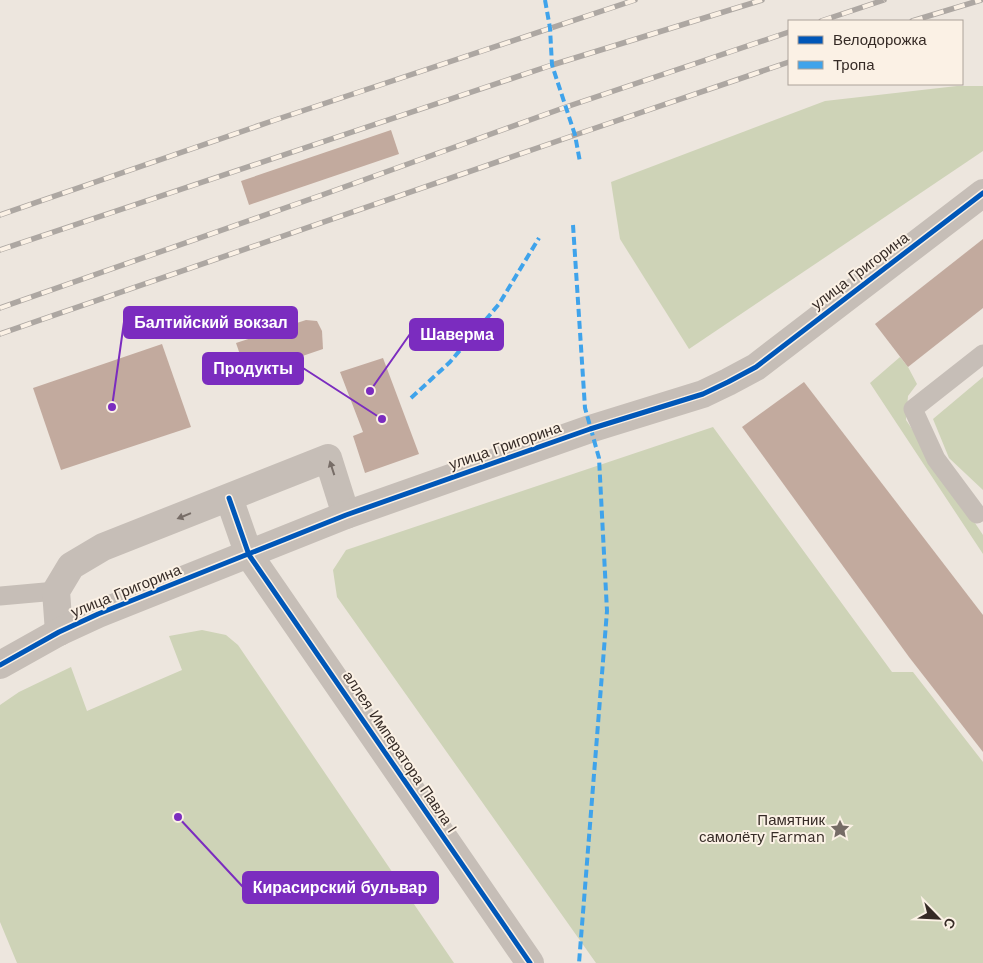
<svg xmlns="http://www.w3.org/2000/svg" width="983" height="963" font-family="'Work Sans',sans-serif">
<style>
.green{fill:#ced3b7}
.building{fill:#c2aa9e}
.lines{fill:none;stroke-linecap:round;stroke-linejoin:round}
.lane{stroke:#c6beb7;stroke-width:19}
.street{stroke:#c6beb7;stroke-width:28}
.rail-casing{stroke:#ada7a2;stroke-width:5.5}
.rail{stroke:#fbf1e5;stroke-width:4;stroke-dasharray:11;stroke-linecap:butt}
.quiet{stroke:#3fa3eb;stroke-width:4;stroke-dasharray:8 4;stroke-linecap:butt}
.cycleway-casing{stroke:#fbf1e5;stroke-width:8}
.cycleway{stroke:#0057b8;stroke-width:5}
.oneway{fill:#776d67}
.labels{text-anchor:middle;stroke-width:4;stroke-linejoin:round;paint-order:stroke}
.street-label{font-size:15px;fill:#362b26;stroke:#fbf1e5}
.poi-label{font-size:15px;fill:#362b26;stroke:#fbf1e5;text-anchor:end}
.leader{fill:none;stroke:#7b2cbf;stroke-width:2}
.callout-dot{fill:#7b2cbf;stroke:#fbf1e5;stroke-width:2}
.callout{fill:#7b2cbf;stroke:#7b2cbf;stroke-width:2}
.callout-label{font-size:16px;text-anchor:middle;font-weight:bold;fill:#fff}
</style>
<rect width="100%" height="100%" fill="#ede6de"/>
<g class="green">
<path d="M957,86H983V151L689,349L620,239L611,182L825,101Z"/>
<path d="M900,357L908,367L917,384L908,396L906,420L983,535V554L870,383Z"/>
<path d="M983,377V490L949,458L933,419Z"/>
<path d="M713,427L892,672H913L983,762V963H596L337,597L333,570L346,550Z"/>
<path d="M202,630L226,635L238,645L454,963H17L0,922V705L19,692L71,667L87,711L182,670L169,636Z"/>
</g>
<g class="building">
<path d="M391,130L399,154L249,205L241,181Z"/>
<path d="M983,239V308L908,367L875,324Z"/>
<path d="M306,320L317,321L322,331L323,349L247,375L236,343Z"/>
<path d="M162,344L191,427L61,470L33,388Z"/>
<path d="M383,358L419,454L365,473L353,436L363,432L340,372Z"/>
<path d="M804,382L983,615V752L909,657L742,427Z"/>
</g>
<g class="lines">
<g class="lane">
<path d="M977,514L936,459L913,409L983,354"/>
<path d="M0,596L56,591"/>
</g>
<g class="street">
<path d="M229,498L249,555L530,963"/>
<path d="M59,632L56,591L71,566L103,547L328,458L346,515"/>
<path d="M0,665L59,632L98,614L346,515L590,429L703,394L728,382L756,367L983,193"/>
</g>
<defs>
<g id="rail">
<path d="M821,21L884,0"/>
<path d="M912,21L981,0"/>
<path d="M0,215L275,120L635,0"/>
<path d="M0,250L552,65L762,0"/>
<path d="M0,308L322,195L566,107L789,32"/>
<path d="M0,334L575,135L789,62"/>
</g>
</defs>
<use href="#rail" class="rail-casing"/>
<use href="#rail" class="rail"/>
<g class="quiet">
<path d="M545,0L550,28L552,65L575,135L580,162"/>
<path d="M573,225L585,408L599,458L607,611L579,963"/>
<path d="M411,398L450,362L499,304L539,238"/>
</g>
<defs>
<g id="cycleway">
<path d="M229,498L249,555L530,963"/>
<path d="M0,665L59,632L98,614L346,515L590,429L703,394L728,382L756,367L983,193"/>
</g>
</defs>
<use href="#cycleway" class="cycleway-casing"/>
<use href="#cycleway" class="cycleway"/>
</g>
<defs><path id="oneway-solid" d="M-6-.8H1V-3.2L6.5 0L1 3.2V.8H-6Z" transform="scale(1.25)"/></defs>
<g class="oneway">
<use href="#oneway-solid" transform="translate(332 468) rotate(-108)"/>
<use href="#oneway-solid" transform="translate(184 516) rotate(158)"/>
</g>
<defs>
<symbol id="sight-bare" viewBox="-9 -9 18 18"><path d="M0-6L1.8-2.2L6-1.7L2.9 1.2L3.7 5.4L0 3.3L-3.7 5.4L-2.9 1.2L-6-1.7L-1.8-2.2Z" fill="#766c66" stroke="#fbf1e5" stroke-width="2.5" paint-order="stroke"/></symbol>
</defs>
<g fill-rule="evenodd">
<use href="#sight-bare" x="826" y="815" width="28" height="28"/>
</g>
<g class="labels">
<g class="street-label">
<text transform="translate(860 271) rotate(-37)" y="5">улица Григорина</text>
<text transform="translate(505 446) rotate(-19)" y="5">улица Григорина</text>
<text transform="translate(126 591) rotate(-22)" y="5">улица Григорина</text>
<text transform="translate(400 752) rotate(56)" y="5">аллея Императора Павла I</text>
</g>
<g class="poi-label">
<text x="825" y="825">Памятник<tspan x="825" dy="17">самолёту Farman</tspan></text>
</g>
</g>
<path class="leader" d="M112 407L124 322M370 391L410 334M382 419L303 368M178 817L243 887"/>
<g class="callout-dot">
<circle cx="112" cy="407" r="5"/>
<circle cx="370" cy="391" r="5"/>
<circle cx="382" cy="419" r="5"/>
<circle cx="178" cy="817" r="5"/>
</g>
<g class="callout">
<rect x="124" y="307" width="173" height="31" rx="5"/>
<rect x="410" y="319" width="93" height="31" rx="5"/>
<rect x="203" y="353" width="100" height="31" rx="5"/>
<rect x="243" y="872" width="195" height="31" rx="5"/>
</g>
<g class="callout-label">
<text x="211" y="328">Балтийский вокзал</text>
<text x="457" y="340">Шаверма</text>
<text x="253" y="374">Продукты</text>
<text x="340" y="893">Кирасирский бульвар</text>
</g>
<rect x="788" y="20" width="175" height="65" fill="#fbf1e5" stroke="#aca299"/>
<rect x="798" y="36" width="25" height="8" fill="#0057b8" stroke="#aca299"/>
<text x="833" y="45" font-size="15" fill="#362b26">Велодорожка</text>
<rect x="798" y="61" width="25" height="8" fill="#3fa3eb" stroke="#aca299"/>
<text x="833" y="70" font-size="15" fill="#362b26">Тропа</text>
<g transform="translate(938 918) rotate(114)" stroke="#fbf1e5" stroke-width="4" paint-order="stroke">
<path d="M0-4L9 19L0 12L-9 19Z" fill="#362b26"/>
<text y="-8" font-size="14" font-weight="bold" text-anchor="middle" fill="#362b26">С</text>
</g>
</svg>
